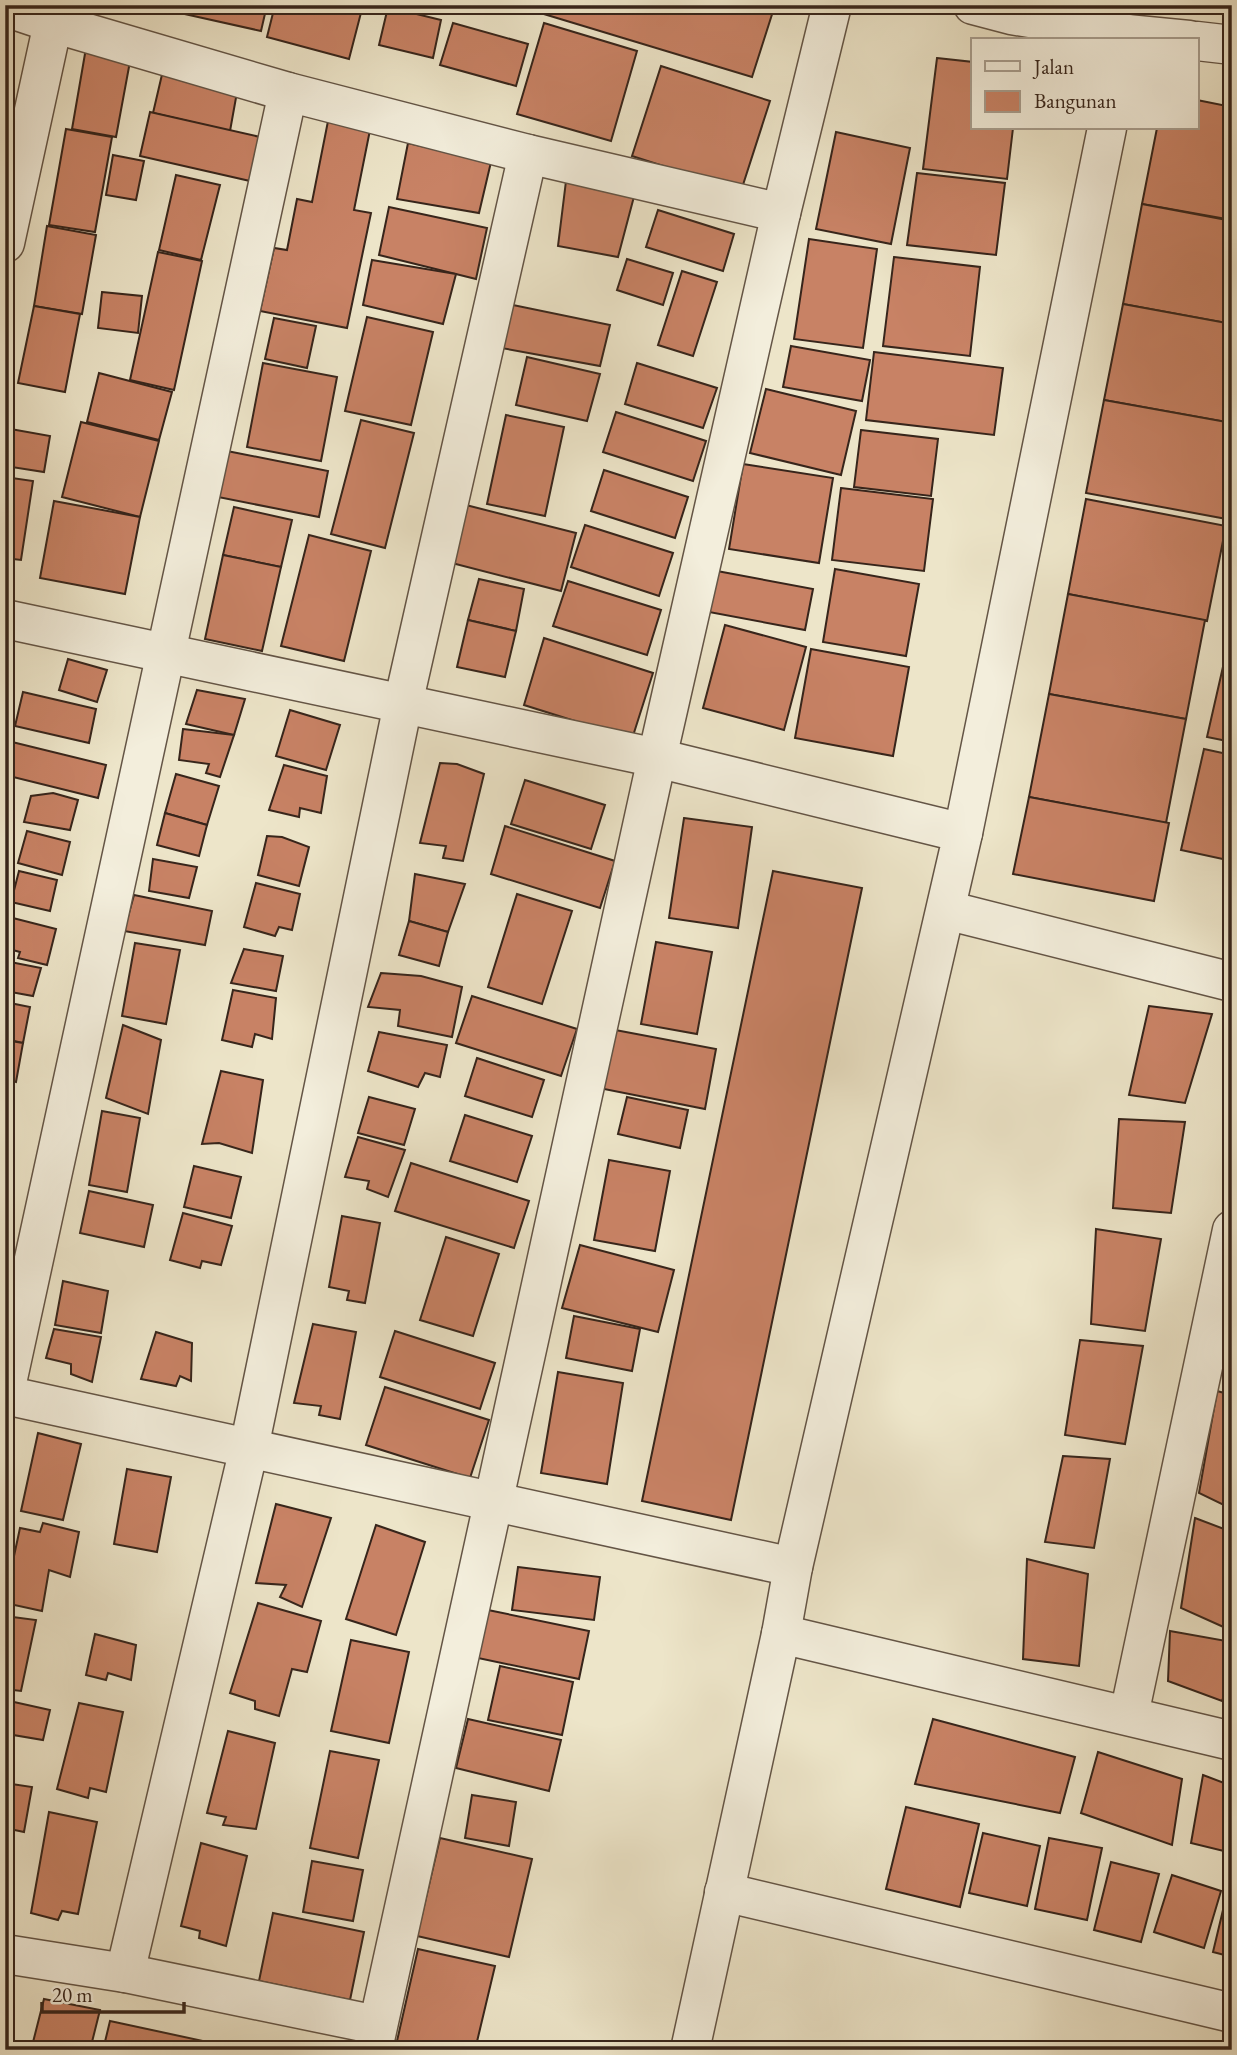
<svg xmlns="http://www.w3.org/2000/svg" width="1237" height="2055" font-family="'EB Garamond',serif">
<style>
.building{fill:#c88265;stroke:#37251b;stroke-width:2}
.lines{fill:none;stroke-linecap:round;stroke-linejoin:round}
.minor-casing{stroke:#645546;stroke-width:41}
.minor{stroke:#f3eedc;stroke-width:38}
</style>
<rect width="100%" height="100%" fill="#ede5c9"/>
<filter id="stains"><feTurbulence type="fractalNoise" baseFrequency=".00286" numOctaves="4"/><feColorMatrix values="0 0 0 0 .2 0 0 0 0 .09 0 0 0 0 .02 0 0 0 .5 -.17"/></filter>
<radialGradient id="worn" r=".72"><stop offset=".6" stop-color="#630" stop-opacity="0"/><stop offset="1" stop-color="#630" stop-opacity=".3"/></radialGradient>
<g class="building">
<path d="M182,5H267L261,31L180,13Z"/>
<path d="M275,5H363L349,59L267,37Z"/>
<path d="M514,5H775L752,77Z"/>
<path d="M388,7L441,20L433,58L379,45Z"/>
<path d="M453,23L528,44L516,86L440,65Z"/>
<path d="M544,23L637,51L611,141L517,114Z"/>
<path d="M86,48L131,56L116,137L72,129Z"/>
<path d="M937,58L973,62V128H1013L1007,179L923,169Z"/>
<path d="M164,66L239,81L230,131L153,113Z"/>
<path d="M661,66L770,101L741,191L632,156Z"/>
<path d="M1197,100L1232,107V220L1142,204L1157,128H1197Z"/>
<path d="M330,111L372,120L354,210L371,213L347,328L260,311L274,248L287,250L297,199L312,202Z"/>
<path d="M150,112L260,137L250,181L140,156Z"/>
<path d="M66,129L112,137L95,232L49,225Z"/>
<path d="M836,132L910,148L891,244L816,229Z"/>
<path d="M408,143L491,162L479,213L397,199Z"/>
<path d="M113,155L144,161L136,200L106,195Z"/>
<path d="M567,173L636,189L618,257L558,246Z"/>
<path d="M917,173L1005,183L996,255L907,245Z"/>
<path d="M176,175L220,185L201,260L159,250Z"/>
<path d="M1142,204L1232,221V324L1123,304Z"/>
<path d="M389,207L487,228L476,279L379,255Z"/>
<path d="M658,210L734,234L723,271L646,247Z"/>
<path d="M47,226L96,235L82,314L34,306Z"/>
<path d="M809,239L877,249L863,348L794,339Z"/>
<path d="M158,252L202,261L174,390L130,380Z"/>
<path d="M894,257L980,267L970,356L883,346Z"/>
<path d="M627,259L673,273L663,305L617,290Z"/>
<path d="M372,260L456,274L443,324L363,305Z"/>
<path d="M682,271L717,282L693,356L658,345Z"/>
<path d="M102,292L142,296L138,333L98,328Z"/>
<path d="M508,304L610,325L600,366L496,347Z"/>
<path d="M1123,304L1232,324V423L1104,400Z"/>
<path d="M34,306L80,314L65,392L18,383Z"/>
<path d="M367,317L433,332L411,425L345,411Z"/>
<path d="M274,318L316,326L307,368L265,359Z"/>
<path d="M791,346L870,360L862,401L783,387Z"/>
<path d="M874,352L1003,368L994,435L866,420Z"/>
<path d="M527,357L600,374L587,421L516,405Z"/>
<path d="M263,363L337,377L321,461L247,447Z"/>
<path d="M637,363L717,388L703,428L625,404Z"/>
<path d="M99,373L172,392L159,440L87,422Z"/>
<path d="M766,389L856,411L841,475L750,453Z"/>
<path d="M1104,400L1232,423V520L1086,493Z"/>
<path d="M616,412L706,441L693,481L603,452Z"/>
<path d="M506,415L564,427L545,516L487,504Z"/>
<path d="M361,420L414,433L385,548L331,534Z"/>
<path d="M81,422L159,441L140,517L62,497Z"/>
<path d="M5,428L50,436L44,472L5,466Z"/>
<path d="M861,430L938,439L931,496L854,487Z"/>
<path d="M222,450L328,471L319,517L213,496Z"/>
<path d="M743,464L833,478L819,563L729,549Z"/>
<path d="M604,470L688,497L675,538L591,511Z"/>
<path d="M5,477L33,481L21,560L5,558Z"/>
<path d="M841,488L933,499L924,571L832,560Z"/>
<path d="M1086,499L1226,526L1207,621L1068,594Z"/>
<path d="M54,501L140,517L125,594L40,578Z"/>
<path d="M462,504L576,533L561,591L448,562Z"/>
<path d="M234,507L292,520L281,567L223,555Z"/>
<path d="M585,525L673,553L659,596L571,567Z"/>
<path d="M309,535L371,551L344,661L281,646Z"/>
<path d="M223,555L281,567L262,651L205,639Z"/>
<path d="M835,569L919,584L906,656L823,642Z"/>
<path d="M717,571L813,589L805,630L709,612Z"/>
<path d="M479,579L524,589L516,631L468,620Z"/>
<path d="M568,581L661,610L647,655L553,626Z"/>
<path d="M1068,594L1205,620L1186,719L1049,694Z"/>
<path d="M468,620L516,631L505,677L457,667Z"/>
<path d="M725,625L806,647L784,730L703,708Z"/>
<path d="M1230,636H1232V742L1207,737Z"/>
<path d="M544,638L653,673L632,739L524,705Z"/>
<path d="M811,649L909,667L893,756L795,738Z"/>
<path d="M68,659L107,670L97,702L59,690Z"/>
<path d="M197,690L245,699L234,735L186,724Z"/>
<path d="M23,692L96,709L89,743L15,726Z"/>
<path d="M1049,694L1186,719L1166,823L1029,797Z"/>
<path d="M290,710L340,725L326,770L276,756Z"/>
<path d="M183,729L234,735L220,777L206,773L209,764L179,760Z"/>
<path d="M8,741L106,765L98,798L5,775Z"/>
<path d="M1204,749L1232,755V861L1181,850Z"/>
<path d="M440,763L457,764L484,774L463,861L443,858L446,846L420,843Z"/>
<path d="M284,765L327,776L321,813L300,808L299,817L269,810Z"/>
<path d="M176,774L219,786L207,825L165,813Z"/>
<path d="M525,780L605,805L591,849L511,824Z"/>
<path d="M53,793L78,800L70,830L24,822L31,796Z"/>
<path d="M1029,797L1169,823L1154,901L1013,874Z"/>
<path d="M165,813L207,825L199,856L157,845Z"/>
<path d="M684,818L752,827L738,928L669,918Z"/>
<path d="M505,826L615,861L600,908L491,874Z"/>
<path d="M27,831L70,842L62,875L18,863Z"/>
<path d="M267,836L282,837L309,847L299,886L258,875Z"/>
<path d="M153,859L197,867L189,898L149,891Z"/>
<path d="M19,871L57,880L50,911L11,902Z"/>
<path d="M773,871L862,888L731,1520L642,1501Z"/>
<path d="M415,874L465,884L448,932L409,921Z"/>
<path d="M256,883L300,894L292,930L279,927L275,936L244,927Z"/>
<path d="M517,894L572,911L542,1004L488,987Z"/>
<path d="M134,895L212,911L205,945L124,931Z"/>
<path d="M5,916L56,929L47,965L18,958L20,952L5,948Z"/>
<path d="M409,921L448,932L439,966L399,955Z"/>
<path d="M656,942L712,952L697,1034L641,1024Z"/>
<path d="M135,943L180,950L166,1024L122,1016Z"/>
<path d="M244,949L283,956L276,991L231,983Z"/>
<path d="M5,961L41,968L33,996L5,991Z"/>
<path d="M381,973L421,976L462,987L452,1037L398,1026L400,1010L368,1007Z"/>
<path d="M233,990L276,998L272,1039L255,1034L252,1047L222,1040Z"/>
<path d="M472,996L577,1029L561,1076L456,1043Z"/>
<path d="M5,1002L30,1007L23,1043L5,1039Z"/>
<path d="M1149,1006L1212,1014L1185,1103L1129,1095Z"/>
<path d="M123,1025L161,1040L148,1114L106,1098Z"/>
<path d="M610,1029L716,1049L705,1109L599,1088Z"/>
<path d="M379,1032L447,1045L440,1077L425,1073L418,1087L368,1071Z"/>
<path d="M5,1040L23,1043L16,1082L5,1079Z"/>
<path d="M477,1058L544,1080L532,1117L465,1096Z"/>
<path d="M221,1071L263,1080L252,1153L219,1143L202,1144Z"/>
<path d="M5,1089L12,1091L5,1119Z"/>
<path d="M369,1097L415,1109L404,1145L358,1133Z"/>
<path d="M627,1097L688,1110L680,1148L618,1134Z"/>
<path d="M102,1111L140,1118L127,1192L89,1185Z"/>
<path d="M465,1115L532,1136L517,1182L450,1161Z"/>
<path d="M1119,1119L1185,1122L1171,1213L1113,1208Z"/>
<path d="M358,1137L405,1150L388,1197L367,1189L369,1181L345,1177Z"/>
<path d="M609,1160L670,1171L655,1251L594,1240Z"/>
<path d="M411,1163L529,1201L514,1248L395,1211Z"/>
<path d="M194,1166L241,1177L231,1218L184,1207Z"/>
<path d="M89,1191L153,1205L144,1247L80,1233Z"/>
<path d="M183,1213L232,1226L221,1265L202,1261L200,1268L170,1260Z"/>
<path d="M342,1216L380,1223L365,1303L347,1300L349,1291L329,1287Z"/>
<path d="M1096,1229L1161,1239L1145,1331L1091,1324Z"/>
<path d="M446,1237L499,1254L473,1336L420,1320Z"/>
<path d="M580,1245L674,1270L658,1332L562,1308Z"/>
<path d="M63,1281L108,1291L101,1333L55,1325Z"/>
<path d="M574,1316L640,1329L632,1371L566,1358Z"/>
<path d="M313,1324L356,1332L340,1419L319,1415L321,1406L294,1403Z"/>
<path d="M54,1329L101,1337L92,1382L71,1374V1364L46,1358Z"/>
<path d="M395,1331L495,1363L480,1409L380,1377Z"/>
<path d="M156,1332L192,1343L191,1381L180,1376L176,1386L141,1379Z"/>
<path d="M1080,1340L1143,1346L1125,1444L1065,1435Z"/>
<path d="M558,1372L623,1383L607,1484L541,1473Z"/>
<path d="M385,1387L489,1420L470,1478L366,1445Z"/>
<path d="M1217,1391L1232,1395V1509L1199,1493Z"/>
<path d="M38,1433L81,1444L63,1520L21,1511Z"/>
<path d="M1063,1456L1110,1459L1094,1548L1045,1542Z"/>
<path d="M127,1469L171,1477L157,1552L114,1544Z"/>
<path d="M276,1504L331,1518L302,1607L280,1597L286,1585L256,1583Z"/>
<path d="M1195,1518L1232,1532V1611L1228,1629L1181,1608Z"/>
<path d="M43,1523L79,1532L70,1577L49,1570L42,1611L5,1603V1598L20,1528L40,1532Z"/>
<path d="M376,1525L425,1542L396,1635L346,1619Z"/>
<path d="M1027,1559L1088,1574L1079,1666L1023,1659Z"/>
<path d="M518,1567L600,1577L594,1620L512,1610Z"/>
<path d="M258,1603L321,1621L307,1672L292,1669L279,1716L255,1709V1701L230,1693Z"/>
<path d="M488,1610L589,1631L579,1679L478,1658Z"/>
<path d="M5,1616L36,1620L21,1691L5,1689Z"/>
<path d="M1170,1631L1232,1642V1673L1222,1701L1168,1681Z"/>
<path d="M95,1634L136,1645L131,1680L108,1673L106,1680L86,1675Z"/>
<path d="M351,1640L409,1652L389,1743L331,1731Z"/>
<path d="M500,1666L573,1682L562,1735L488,1720Z"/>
<path d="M5,1700L50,1710L43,1740L7,1734L5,1745Z"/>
<path d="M79,1703L123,1712L106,1792L90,1788L88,1798L57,1789Z"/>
<path d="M468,1719L561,1740L549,1791L456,1768Z"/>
<path d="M933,1719L1075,1757L1060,1813L915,1784Z"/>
<path d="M228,1731L275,1743L256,1829L223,1825L226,1817L207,1813Z"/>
<path d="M330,1751L379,1760L358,1858L310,1848Z"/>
<path d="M1098,1752L1182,1779L1172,1845L1081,1813Z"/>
<path d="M1203,1775L1232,1786V1853L1191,1843Z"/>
<path d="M5,1783L32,1787L24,1832L5,1828Z"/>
<path d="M472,1795L516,1802L509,1846L465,1838Z"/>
<path d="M906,1807L979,1824L960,1907L886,1889Z"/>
<path d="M49,1812L97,1822L78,1914L62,1911L58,1920L31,1913Z"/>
<path d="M983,1833L1040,1846L1027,1906L969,1893Z"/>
<path d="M440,1838L532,1859L509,1957L417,1936Z"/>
<path d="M1049,1838L1102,1848L1087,1920L1035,1909Z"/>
<path d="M201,1843L247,1856L226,1946L199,1938L200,1931L181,1926Z"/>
<path d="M312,1861L363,1870L353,1921L303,1912Z"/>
<path d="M1111,1862L1159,1874L1141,1942L1094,1930Z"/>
<path d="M5,1875L12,1876L5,1905Z"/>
<path d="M1172,1875L1221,1891L1204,1948L1154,1932Z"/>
<path d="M1228,1889L1232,1890V1957L1213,1952Z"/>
<path d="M273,1913L364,1932L350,2000L259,1981Z"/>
<path d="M418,1949L495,1966L475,2050H435L397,2041Z"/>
<path d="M44,1999L100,2010L90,2050H31Z"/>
<path d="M110,2021L203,2041L202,2050H103Z"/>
<path d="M219,2043L249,2050H217Z"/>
</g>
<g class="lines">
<defs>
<g id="minor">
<path d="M973,5L1011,15L1127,34"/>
<path d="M5,7L53,23"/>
<path d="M1125,40L1127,34L1189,40"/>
<path d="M1197,41L1232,45"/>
<path d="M5,243L53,23L288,92L528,154L781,213L832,5"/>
<path d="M5,619L657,758L963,833L793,1567L781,1634L690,2050"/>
<path d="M963,833L1107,128"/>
<path d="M946,910L1232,982"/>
<path d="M5,1392L288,92"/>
<path d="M5,1395L793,1567"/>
<path d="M781,1634L1232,1741"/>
<path d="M1129,1715L1232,1230"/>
<path d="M724,1892L1232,2013"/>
<path d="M5,1954L125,1973"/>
<path d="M377,2025L125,1973L249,1448L403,704L528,154"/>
<path d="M373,2049L657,758L781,213"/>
</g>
</defs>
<use href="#minor" class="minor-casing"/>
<use href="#minor" class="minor"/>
</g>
<rect width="1237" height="2055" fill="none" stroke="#ede5c9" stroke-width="28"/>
<rect x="7" y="7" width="1223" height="2041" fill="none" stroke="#37251b" stroke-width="3.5"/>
<rect x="14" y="14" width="1209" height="2027" fill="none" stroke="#37251b" stroke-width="2"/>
<rect x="971" y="38" width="228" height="91" fill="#f3eedc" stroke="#a89e8f" stroke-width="2"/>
<rect x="985" y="61" width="35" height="10" fill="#f3eedc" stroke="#a89e8f" stroke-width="2"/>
<text x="1034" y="74" font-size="21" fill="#37251b">Jalan</text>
<rect x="985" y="91" width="35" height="21" fill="#c88265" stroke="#a89e8f" stroke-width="2"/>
<text x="1034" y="108" font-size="21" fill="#37251b">Bangunan</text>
<path d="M42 2002v10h142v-10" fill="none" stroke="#37251b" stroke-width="3.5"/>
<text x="52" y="2002" font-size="21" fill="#37251b" stroke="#f3eedc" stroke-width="5" paint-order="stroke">20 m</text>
<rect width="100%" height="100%" filter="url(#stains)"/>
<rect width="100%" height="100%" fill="url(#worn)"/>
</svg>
